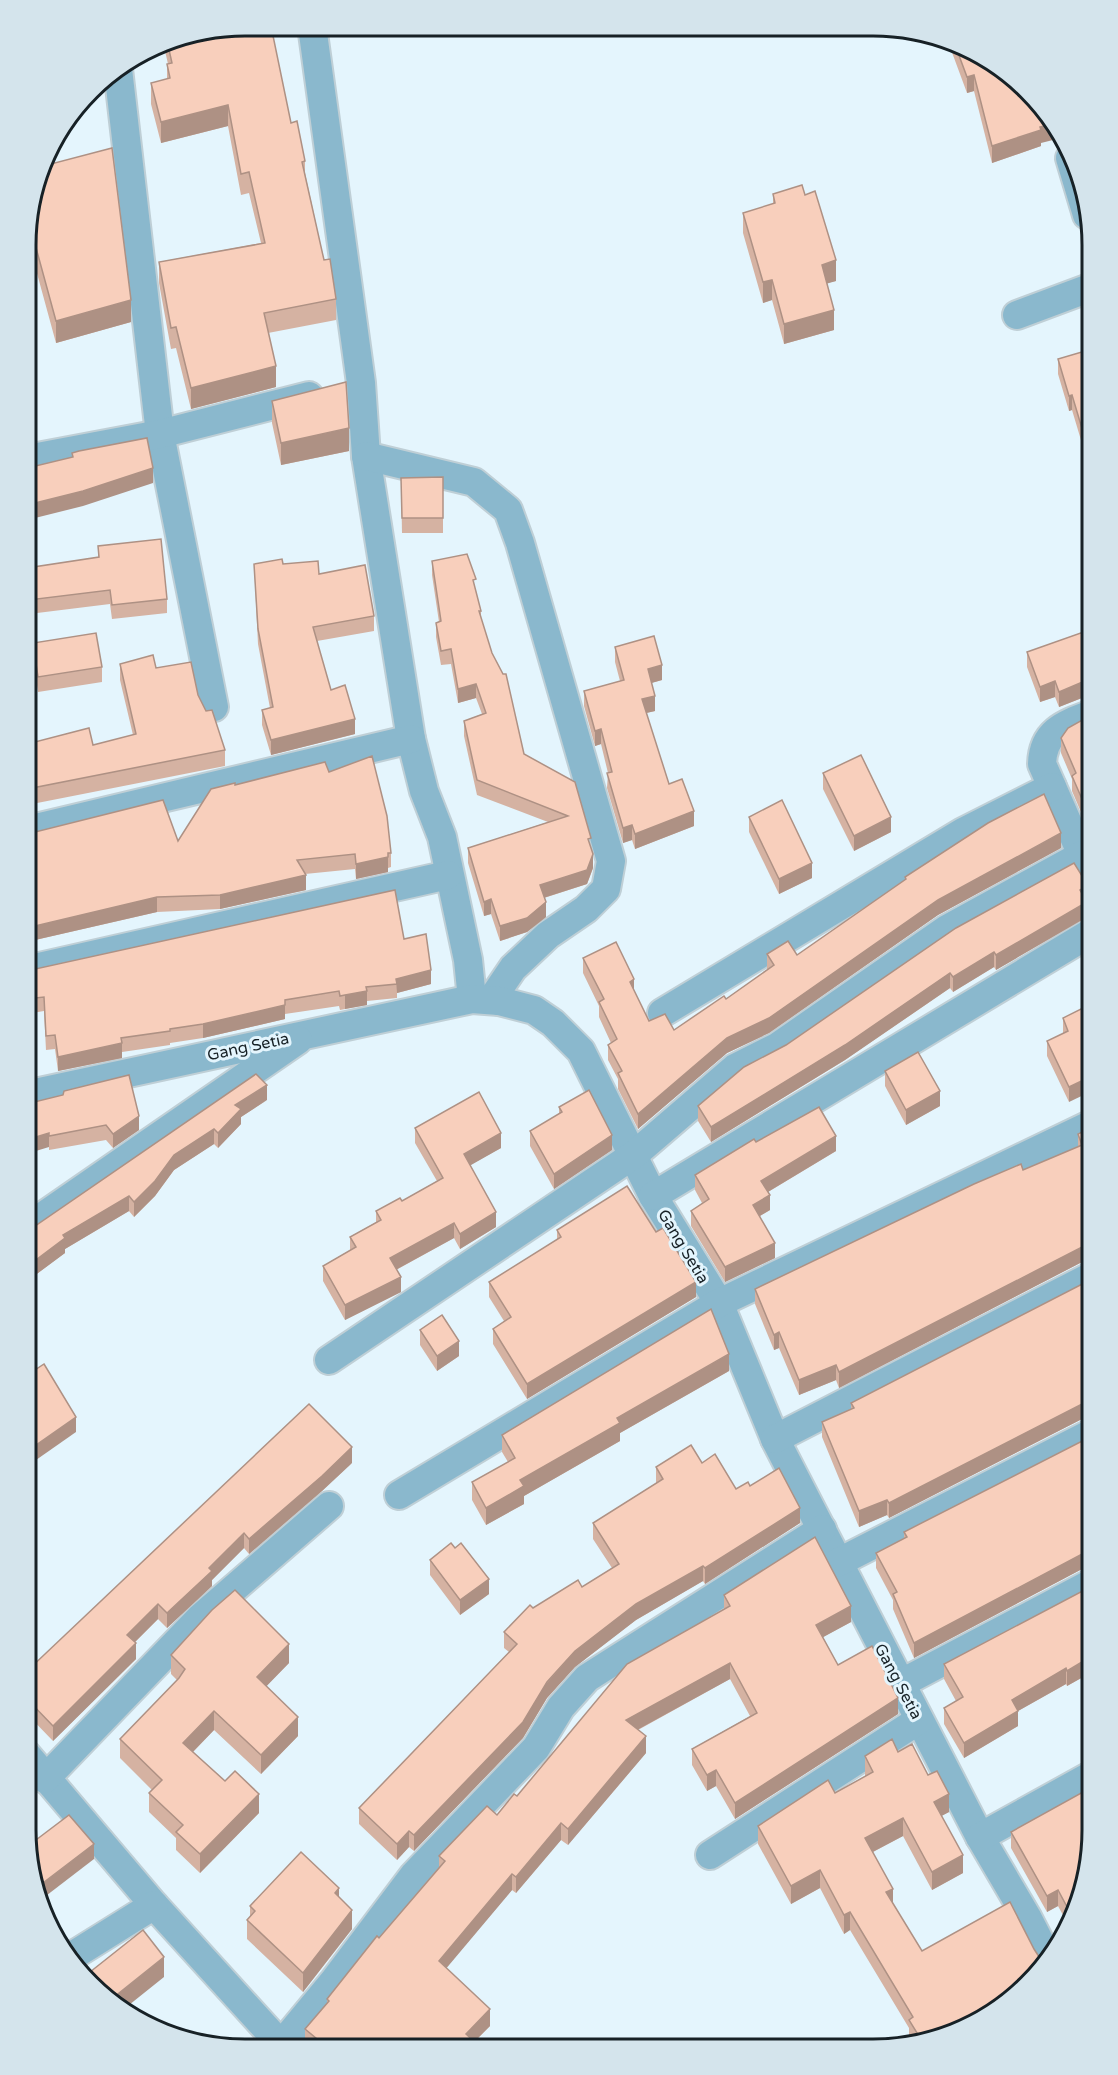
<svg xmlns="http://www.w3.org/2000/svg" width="1118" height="2075" font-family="'Varela Round',sans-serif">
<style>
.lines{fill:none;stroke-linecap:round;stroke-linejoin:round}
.street-casing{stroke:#bfcfd6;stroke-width:32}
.street{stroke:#8ab8cd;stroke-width:28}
.wall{fill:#d5b2a2}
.shaded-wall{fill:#ae9184}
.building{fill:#f8cfbc;stroke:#ae9184;stroke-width:1.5}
.labels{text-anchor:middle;stroke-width:6;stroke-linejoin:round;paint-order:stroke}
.street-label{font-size:16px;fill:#172126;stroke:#e4f5fd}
.rim{fill:none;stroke:#172126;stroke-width:3}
</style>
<rect width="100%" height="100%" fill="#e4f5fd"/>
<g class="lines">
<defs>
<g id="street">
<path d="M312,26L361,383L366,456L411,739L424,791L442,837L468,960L472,999"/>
<path d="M118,69L160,434L214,707"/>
<path d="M1070,158L1087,215"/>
<path d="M1017,315L1092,287"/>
<path d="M366,456L474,482L508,510L520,543L611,861L606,889L586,909L548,935L513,968L496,993L499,1001"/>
<path d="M27,459L160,434L309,396"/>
<path d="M27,830L411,739"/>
<path d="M1092,878L1042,764C1043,731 1065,724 1092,714"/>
<path d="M26,970L448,875"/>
<path d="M662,1013L963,832L1052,787"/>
<path d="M26,1095L472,999L499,1001L534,1010L553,1023L581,1051L653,1196L719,1303L775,1439L980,1837L1027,1917L1049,1960"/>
<path d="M653,1196L1092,932"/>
<path d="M26,1228L298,1040"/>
<path d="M329,1360L635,1154L735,1068L777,1047L947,929L1082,855"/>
<path d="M775,1439L1092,1276"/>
<path d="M399,1495L719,1303L1092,1124"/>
<path d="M837,1563L1092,1433"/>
<path d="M900,1684L1092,1583"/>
<path d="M26,1754L154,1905L284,2048"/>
<path d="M45,1779L201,1617L329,1506"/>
<path d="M980,1837L1092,1775"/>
<path d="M710,1855L919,1720"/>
<path d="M69,1958L154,1905"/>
<path d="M281,2045L334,1981L414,1875L536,1748L561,1707L587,1678L822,1529"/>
</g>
</defs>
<use href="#street" class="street-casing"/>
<use href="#street" class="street"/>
</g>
<g class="wall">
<path d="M245,26H297L296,31L273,37L291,123L305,161V173L324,260L336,299V320L268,333L276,387L191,409L176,348L171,349L159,283V262L261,243L249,193L241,195L228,126L161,143L151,104V83L167,79V64H168L163,42Z"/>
<path d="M950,47L1017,80L1041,143V146L992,163L974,91L967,93Z"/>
<path d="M773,194L836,281L827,283L834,330L784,344L772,300L763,303L743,233V213L773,204Z"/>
<path d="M27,217L131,322L56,343L32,255L27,256Z"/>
<path d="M1092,349V477L1072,410L1069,411L1058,374V359Z"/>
<path d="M272,401L349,451L281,465L272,423Z"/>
<path d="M443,477V533H402L401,478Z"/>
<path d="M98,546L167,599V613L112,619L110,604L29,614L27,594V568L98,557Z"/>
<path d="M432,561L476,591L481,611V618L524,754L591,848L593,868L587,884L544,898L546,917L527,932L500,941L491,914L484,916L468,863V848L548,822L477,795L464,736V721L482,714L476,698L458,703L451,664L441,665L436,637V623L439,622L432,575Z"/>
<path d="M254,564H283L319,574L374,616V631L317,641L331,690L355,734L271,755L262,725V710L270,708L258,644Z"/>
<path d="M1092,629V694L1059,707L1055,697L1040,702L1027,667V652Z"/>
<path d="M33,643L102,667V682L38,692L33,658Z"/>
<path d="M615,647L662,680L651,683L655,711L646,713L669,784L694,826L635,849L632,840L623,843L607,788L608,773L601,744L595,746L584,706V691L620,681L615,662Z"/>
<path d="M120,664L156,668L198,695L225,750V766L27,805V744L93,745L133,735L120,680Z"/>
<path d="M1092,728V838L1072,791V779L1061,753V738Z"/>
<path d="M329,772L391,853V867L388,868V872L356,879L355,869L305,874L306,890L220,909L157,912L35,940V936L27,938V834L178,841L235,785Z"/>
<path d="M823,773L891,832L854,851L823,789Z"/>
<path d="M749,817L812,878L779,894L749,832Z"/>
<path d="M1061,848L938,915L769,1033L727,1053L638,1129L618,1089V1079L608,1060V1045L611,1043L599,1017V1006L583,973V958L634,991L649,1021L674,1030L726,999L767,970V954L797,955L905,880V877Z"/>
<path d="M1090,899L1087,901V917L996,970L994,967L953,992L950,988L845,1060L711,1142L698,1121V1106Z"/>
<path d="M404,939L431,984L397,993V998L367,1001V1005L345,1009L340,1010L339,1006L285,1014V1019L203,1038L170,1043V1045L122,1052V1058L58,1071L55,1049L46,1050L44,1011L26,1014V971Z"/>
<path d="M1085,1007L1069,1102L1047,1056V1041L1063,1034V1018Z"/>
<path d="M885,1071L940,1106L906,1125L885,1086Z"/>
<path d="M267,1100L241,1117V1124L218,1148L214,1144L174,1170L155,1196L134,1217L129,1211L65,1249V1253L34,1276V1281L26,1286V1228L35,1226Z"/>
<path d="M26,1104L139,1130L113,1148L106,1140L49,1150V1147Z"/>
<path d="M559,1107L612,1150L554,1189L530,1146V1131L559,1114Z"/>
<path d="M1092,1127V1262L1084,1261L839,1388L836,1380L799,1395L779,1348L774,1350L755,1304V1289L1023,1170L1078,1147V1134Z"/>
<path d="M415,1128L501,1148L470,1165L496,1227L460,1249L454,1238L396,1270L401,1292L345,1320L323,1281V1266L350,1250V1237L376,1222V1211L402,1201L437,1181L415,1143Z"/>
<path d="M756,1142L836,1151L768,1192L770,1210L760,1216L775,1258L725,1282L691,1226V1211L702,1203L695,1190V1175Z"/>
<path d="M557,1230L656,1232L696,1297L527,1399L493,1344V1329L504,1321L489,1297V1282L557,1240Z"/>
<path d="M1092,1279V1419L1084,1418L889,1518L887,1515L859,1527L822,1437V1422L851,1409V1403Z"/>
<path d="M420,1330L459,1356L437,1371L420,1345Z"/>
<path d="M729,1371L620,1433V1441L524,1496V1504L486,1525L472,1500V1482L508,1462L502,1452V1435Z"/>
<path d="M1092,1436V1569L1084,1568L914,1658L893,1609V1600L876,1568V1553L904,1538V1532Z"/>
<path d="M352,1463L322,1491L249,1554L244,1548L212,1580V1586L167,1628L158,1619L135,1642L136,1659L53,1741L26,1713V1672Z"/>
<path d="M702,1463L736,1489L750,1486L800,1523L705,1584L703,1581L636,1620L575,1667L547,1698L523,1738L414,1851L409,1847L397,1860L359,1824V1808L509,1652L504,1648V1632L533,1608L582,1587L612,1568L593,1539V1523L656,1483V1467Z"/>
<path d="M430,1560L489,1594L460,1615L430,1575Z"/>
<path d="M1092,1586V1672L1067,1686L1066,1684L1018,1711V1726L964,1758L944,1724V1708L956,1701L944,1679V1664Z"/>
<path d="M724,1595L851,1622L823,1637L838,1665L898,1714L735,1819L716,1786L707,1791L692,1765V1749L750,1716L730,1679L638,1730L646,1753L568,1845L561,1840L516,1893L512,1890L446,1968L490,2026L474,2042L481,2048H308L305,2045V2029L327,2004V1999L439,1867V1856L497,1815L724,1610Z"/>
<path d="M171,1655L289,1663L266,1686L298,1736L261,1774L214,1730L193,1752L259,1813L200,1873L176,1850V1838L149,1812V1793L152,1790L120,1758V1739L177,1680L171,1674Z"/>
<path d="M898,1752L949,1812L941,1816L963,1873L932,1890L903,1836L873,1852L944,2038L912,2043L909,2038V2028L850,1930L844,1934L820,1888L791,1904L758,1844V1826L835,1793L865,1776V1756Z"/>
<path d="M1011,1832L1076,1914L1069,1926L1058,1906L1047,1912L1011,1848Z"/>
<path d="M339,1897L352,1929L303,1992L247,1939V1920L250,1917V1906Z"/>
</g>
<g class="shaded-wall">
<path d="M269,26H297L296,31L269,38Z"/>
<path d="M974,75V91L967,93V77Z"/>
<path d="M103,78V85L95,87L100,80Z"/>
<path d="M228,105V126L161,143V122Z"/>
<path d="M1048,125L1057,139L1041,143V146L992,163V146L1040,127Z"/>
<path d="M32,233V255L27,256V234Z"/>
<path d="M836,260V281L822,285V265Z"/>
<path d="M772,280V300L763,303V282Z"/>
<path d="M131,300V322L56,343V321Z"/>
<path d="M834,310V330L784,344V324Z"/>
<path d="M276,366V387L191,409V388Z"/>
<path d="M1072,395V410L1069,411V396Z"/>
<path d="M349,428V451L281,465V443Z"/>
<path d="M153,468V483L83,506L27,520V505Z"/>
<path d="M662,665V680L648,684V669Z"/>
<path d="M1092,678V694L1059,707V692Z"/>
<path d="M1055,681V697L1040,702V687Z"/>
<path d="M476,684V698L458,703V689Z"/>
<path d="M655,696V711L642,714V699Z"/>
<path d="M355,719V734L271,755V740Z"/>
<path d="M601,729V744L595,746V731Z"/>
<path d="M694,811V826L635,849V834Z"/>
<path d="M891,817V832L854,851V836Z"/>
<path d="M632,825V840L623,843V828Z"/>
<path d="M1061,833V848L938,915L769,1033L727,1053L638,1129V1114L727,1038L938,900Z"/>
<path d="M593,854V868L587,884L540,899V885Z"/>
<path d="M388,857V872L356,879V864Z"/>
<path d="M812,863V878L779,894V879Z"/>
<path d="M306,875V890L220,909V895Z"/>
<path d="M1090,884V899L1080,905V890Z"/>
<path d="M157,897V912L35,940V926Z"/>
<path d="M491,899V914L484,916V902Z"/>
<path d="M546,902V917L527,932L500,941V926Z"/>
<path d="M1087,902V917L996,970V955Z"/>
<path d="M35,921V936L27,938V923Z"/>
<path d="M994,952V967L953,992V977Z"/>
<path d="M431,970V984L397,993L396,979Z"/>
<path d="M950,973V988L845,1060L711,1142V1127Z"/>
<path d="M634,979V994L630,982Z"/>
<path d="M367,991V1005L345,1009V995Z"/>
<path d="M285,1005V1019L203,1038V1024Z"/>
<path d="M122,1043V1058L58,1071V1057Z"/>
<path d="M1092,1076V1091L1069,1102V1087Z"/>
<path d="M267,1085V1100L241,1117V1124L218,1148V1133L235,1105Z"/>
<path d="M940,1091V1106L906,1125V1110Z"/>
<path d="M139,1116V1130L113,1148V1134Z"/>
<path d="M214,1129V1144L174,1170L155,1196L134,1217V1202L174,1155Z"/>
<path d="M49,1133V1147L26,1154V1140Z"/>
<path d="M501,1133V1148L464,1169V1154Z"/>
<path d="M612,1135V1150L554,1189V1174Z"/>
<path d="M836,1136V1151L761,1196V1181Z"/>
<path d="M770,1195V1210L753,1220V1205Z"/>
<path d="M129,1196V1211L65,1249V1253L34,1276V1281L26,1286V1271L32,1263L63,1235Z"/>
<path d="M496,1212V1227L460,1249V1234Z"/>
<path d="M454,1223V1238L390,1273V1258Z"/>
<path d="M775,1243V1258L725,1282V1267Z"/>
<path d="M1084,1246V1261L839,1388V1372Z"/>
<path d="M401,1277V1292L345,1320V1305Z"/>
<path d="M696,1282V1297L527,1399V1384Z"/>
<path d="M779,1332V1348L774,1350V1335Z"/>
<path d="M459,1341V1356L437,1371V1356Z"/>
<path d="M729,1354V1371L620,1433V1441L524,1496V1504L486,1525V1508L520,1480L617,1418Z"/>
<path d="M836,1365V1380L799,1395V1380Z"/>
<path d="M1084,1403V1418L889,1518V1503Z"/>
<path d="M76,1417V1432L26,1467V1452Z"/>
<path d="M352,1447V1463L322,1491L249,1554V1539Z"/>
<path d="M887,1500V1515L859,1527V1511Z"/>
<path d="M800,1508V1523L705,1584V1568Z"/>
<path d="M244,1533V1548L212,1580V1586L167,1628V1613L209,1568Z"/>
<path d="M1084,1553V1568L914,1658V1643Z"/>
<path d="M703,1566V1581L636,1620L575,1667L547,1698L523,1738L414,1851V1835L575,1651L636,1604Z"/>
<path d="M489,1579V1594L460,1615V1600Z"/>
<path d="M158,1604V1619L127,1650V1635Z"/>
<path d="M851,1606V1622L816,1641V1625Z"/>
<path d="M136,1643V1659L53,1741V1726Z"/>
<path d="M289,1644V1663L257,1696V1677Z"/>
<path d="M1092,1656V1672L1067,1686V1671Z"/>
<path d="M730,1663V1679L626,1736V1720Z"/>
<path d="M1066,1668V1684L1018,1711V1726L964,1758V1743L1012,1700Z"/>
<path d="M898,1698V1714L735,1819V1803Z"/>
<path d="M214,1711V1730L183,1762V1743Z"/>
<path d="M298,1717V1736L261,1774V1755Z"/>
<path d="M646,1736V1753L568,1845V1829Z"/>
<path d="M716,1770V1786L707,1791V1775Z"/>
<path d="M259,1794V1813L200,1873V1854Z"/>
<path d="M949,1794V1812L934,1820V1802Z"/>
<path d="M903,1818V1836L865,1856V1838Z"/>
<path d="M561,1823V1840L516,1893V1877Z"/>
<path d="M409,1831V1847L397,1860V1844Z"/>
<path d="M94,1844V1859L38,1902L35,1889Z"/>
<path d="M963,1855V1873L932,1890V1872Z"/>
<path d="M820,1870V1888L791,1904V1886Z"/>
<path d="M512,1874V1890L439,1977V1961Z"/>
<path d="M339,1888V1908L335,1893Z"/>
<path d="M893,1889V1907L886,1892Z"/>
<path d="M1058,1890V1906L1047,1912V1896Z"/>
<path d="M352,1910V1929L303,1992V1973Z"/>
<path d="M850,1912V1930L844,1934V1915Z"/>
<path d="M164,1957V1977L124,2009L111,2004L109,2001Z"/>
<path d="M490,2009V2026L468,2048L466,2034Z"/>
</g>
<g class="building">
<path d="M245,26H271L291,123L297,121L305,161L302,162L324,260L330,259L336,299L264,313L276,366L191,388L176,327L171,328L159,262L265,243L249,172L241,174L228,105L161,122L151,83L170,78L167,64L172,63L167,41Z"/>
<path d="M957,50L1017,80L1048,125L1040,127L1041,130L992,146L974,75L967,77Z"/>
<path d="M112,148L131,300L56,321L32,233L27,234V217L43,166Z"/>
<path d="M802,185L805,195L815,191L836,260L822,265L834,310L784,324L772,280L763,282L743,213L775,203L773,194Z"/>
<path d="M1092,349V462L1072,395L1069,396L1058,359Z"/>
<path d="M346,382L349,428L281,443L272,401Z"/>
<path d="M147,438L153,468L83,491L27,505V468L73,457L72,453L79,451Z"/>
<path d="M443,477V518H402L401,478Z"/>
<path d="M161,539L167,599L112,605L110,590L29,600L27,580V568L99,557L98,546Z"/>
<path d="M467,554L476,579L473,580L481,611H479L492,653L503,674H506L524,754L575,782L591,838L588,839L593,854L587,870L540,885L546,902L527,918L500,926L491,899L484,902L468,848L568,816L477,780L464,721L486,713L476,684L458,689L451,649L441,651L436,623L441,621L432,561Z"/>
<path d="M282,559L283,564L318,561L319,574L365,565L374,616L313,627L331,690L345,685L355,719L271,740L262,710L273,707L258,629L254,564Z"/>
<path d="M1092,629V678L1059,692L1055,681L1040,687L1027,652Z"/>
<path d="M96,633L102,667L38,677L33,643Z"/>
<path d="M654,636L662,665L648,669L655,696L642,699L669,784L682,779L694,811L635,834L632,825L623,828L607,773L612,772L601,729L595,731L584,691L624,680L615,647Z"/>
<path d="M153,655L156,668L191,662L198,695L206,711L212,710L225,750L27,789V744L89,728L93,745L136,734L120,664Z"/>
<path d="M1084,719L1088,730L1092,728V822L1072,776L1076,773L1061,738L1068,728Z"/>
<path d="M861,755L891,817L854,836L823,773Z"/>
<path d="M372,756L387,816L391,853H388V857L356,864L355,854L297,860L306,875L220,895L157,897L35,926V921L27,923V834L163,800L178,841L211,789L235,783V785L325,762L329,772Z"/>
<path d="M1044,794L1061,833L938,900L769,1018L727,1038L638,1114L618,1073L622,1071L608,1045L617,1039L599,1002L604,999L583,958L616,942L634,979L630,982L649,1021L665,1014L674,1030L724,996L726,999L774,965L767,954L788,941L797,955L906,879L905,877L988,823Z"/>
<path d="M782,800L812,863L779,879L749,817Z"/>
<path d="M1074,863L1082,876L1087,878L1090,884L1080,890L1087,902L996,955L994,952L953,977L950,973L845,1045L711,1127L698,1106L744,1067L786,1045L956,928Z"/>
<path d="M395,890L404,939L426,934L431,970L396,979L397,984L366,987L367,991L345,995L340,996L339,991L285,1000V1005L203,1024L170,1029V1031L121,1038L122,1043L58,1057L55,1035L46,1036L44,997L26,999V971Z"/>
<path d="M1085,1007L1092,1022V1076L1069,1087L1047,1041L1068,1031L1063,1018Z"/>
<path d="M918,1052L940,1091L906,1110L885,1071Z"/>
<path d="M256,1074L267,1085L235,1105L241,1109L218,1133L214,1129L174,1155L155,1181L134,1202L129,1196L63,1235L65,1238L32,1263L34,1266L26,1271V1228L35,1226Z"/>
<path d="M129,1075L139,1116L113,1134L106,1125L49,1136V1133L26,1140V1104L63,1095L64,1091Z"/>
<path d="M589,1090L612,1135L554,1174L530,1131L562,1112L559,1107Z"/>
<path d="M479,1092L501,1133L464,1154L496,1212L460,1234L454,1223L390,1258L401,1277L345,1305L323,1266L356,1247L350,1237L381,1220L376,1211L400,1198L402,1201L443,1178L415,1128Z"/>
<path d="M819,1107L836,1136L761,1181L770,1195L753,1205L775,1243L725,1267L691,1211L709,1199L695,1175L754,1139L756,1142Z"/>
<path d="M1092,1127V1246H1084L839,1372L836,1365L799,1380L779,1332L774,1335L755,1289L974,1184L1021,1164L1023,1170L1082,1145L1078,1134Z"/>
<path d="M627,1186L656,1232L663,1228L696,1282L527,1384L493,1329L511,1317L489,1282L561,1237L557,1230Z"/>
<path d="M1092,1279V1403H1084L889,1503L887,1500L859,1511L822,1422L854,1408L851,1403Z"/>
<path d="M711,1309L729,1354L617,1418L620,1423L520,1480L524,1486L486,1508L472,1482L515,1458L502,1435Z"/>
<path d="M442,1315L459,1341L437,1356L420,1330Z"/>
<path d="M44,1364L76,1417L26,1452V1376Z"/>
<path d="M309,1404L352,1447L322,1476L249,1539L244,1533L209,1568L212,1571L167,1613L158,1604L127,1635L136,1643L53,1726L26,1698V1672Z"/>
<path d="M1092,1436V1553H1084L914,1643L893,1594L897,1592L876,1553L907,1537L904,1532Z"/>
<path d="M691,1445L702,1463L715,1454L736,1489L748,1482L750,1486L779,1468L800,1508L705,1568L703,1566L636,1604L575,1651L547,1682L523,1722L414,1835L409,1831L397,1844L359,1808L517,1644L504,1632L530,1605L533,1608L578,1580L582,1587L619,1564L593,1523L663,1479L656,1467Z"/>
<path d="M815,1537L851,1606L816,1625L838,1665L872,1646L898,1698L735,1803L716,1770L707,1775L692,1749L757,1713L730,1663L626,1720L646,1736L568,1829L561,1823L516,1877L512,1874L439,1961L490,2009L466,2034L481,2048H373L371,2046L370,2048H328L305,2029L329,2001L327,1999L377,1936L379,1938L445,1861L439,1856L487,1806L497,1815L514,1794L517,1796L627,1664L730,1606L724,1595Z"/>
<path d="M451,1543L455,1548L461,1543L489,1579L460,1600L430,1560Z"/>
<path d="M1092,1586V1656L1067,1671L1066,1668L1012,1700L1018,1711L964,1743L944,1708L963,1697L944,1664Z"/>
<path d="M235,1590L289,1644L257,1677L298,1717L261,1755L214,1711L183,1743L225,1781L235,1771L259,1794L200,1854L176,1832L183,1825L149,1793L162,1780L120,1739L179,1678L185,1669L171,1655L212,1610Z"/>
<path d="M892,1739L898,1752L912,1744L928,1775L937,1771L949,1794L934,1802L963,1855L932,1872L903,1818L865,1838L893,1889L886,1892L922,1951L1010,1902L1034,1949L1045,1966L1006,2004L944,2038L922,2041L909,2020L913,2017L850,1912L844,1915L820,1870L791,1886L758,1826L828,1780L835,1793L873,1772L865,1756Z"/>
<path d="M1092,1787V1845L1076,1914L1073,1918L1058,1890L1047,1896L1011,1832Z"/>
<path d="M69,1815L94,1844L35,1889L28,1846Z"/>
<path d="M301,1852L339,1888L335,1893L352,1910L303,1973L247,1920L255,1911L250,1906Z"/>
<path d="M143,1930L164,1957L109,2001L85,1976Z"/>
</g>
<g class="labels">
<g class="street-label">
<text transform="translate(248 1046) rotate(-12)" y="6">Gang Setia</text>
<text transform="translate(684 1246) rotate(59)" y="6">Gang Setia</text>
<text transform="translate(899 1681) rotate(62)" y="6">Gang Setia</text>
</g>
</g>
<path d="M0 0H1118V2075H0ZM245 36H873A209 209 0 0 1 1082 245V1830A209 209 0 0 1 873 2039H245A209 209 0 0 1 36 1830V245A209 209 0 0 1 245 36Z" fill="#d4e4ec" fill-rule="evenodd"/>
<path class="rim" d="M245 36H873A209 209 0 0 1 1082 245V1830A209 209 0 0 1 873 2039H245A209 209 0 0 1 36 1830V245A209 209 0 0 1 245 36Z"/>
</svg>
